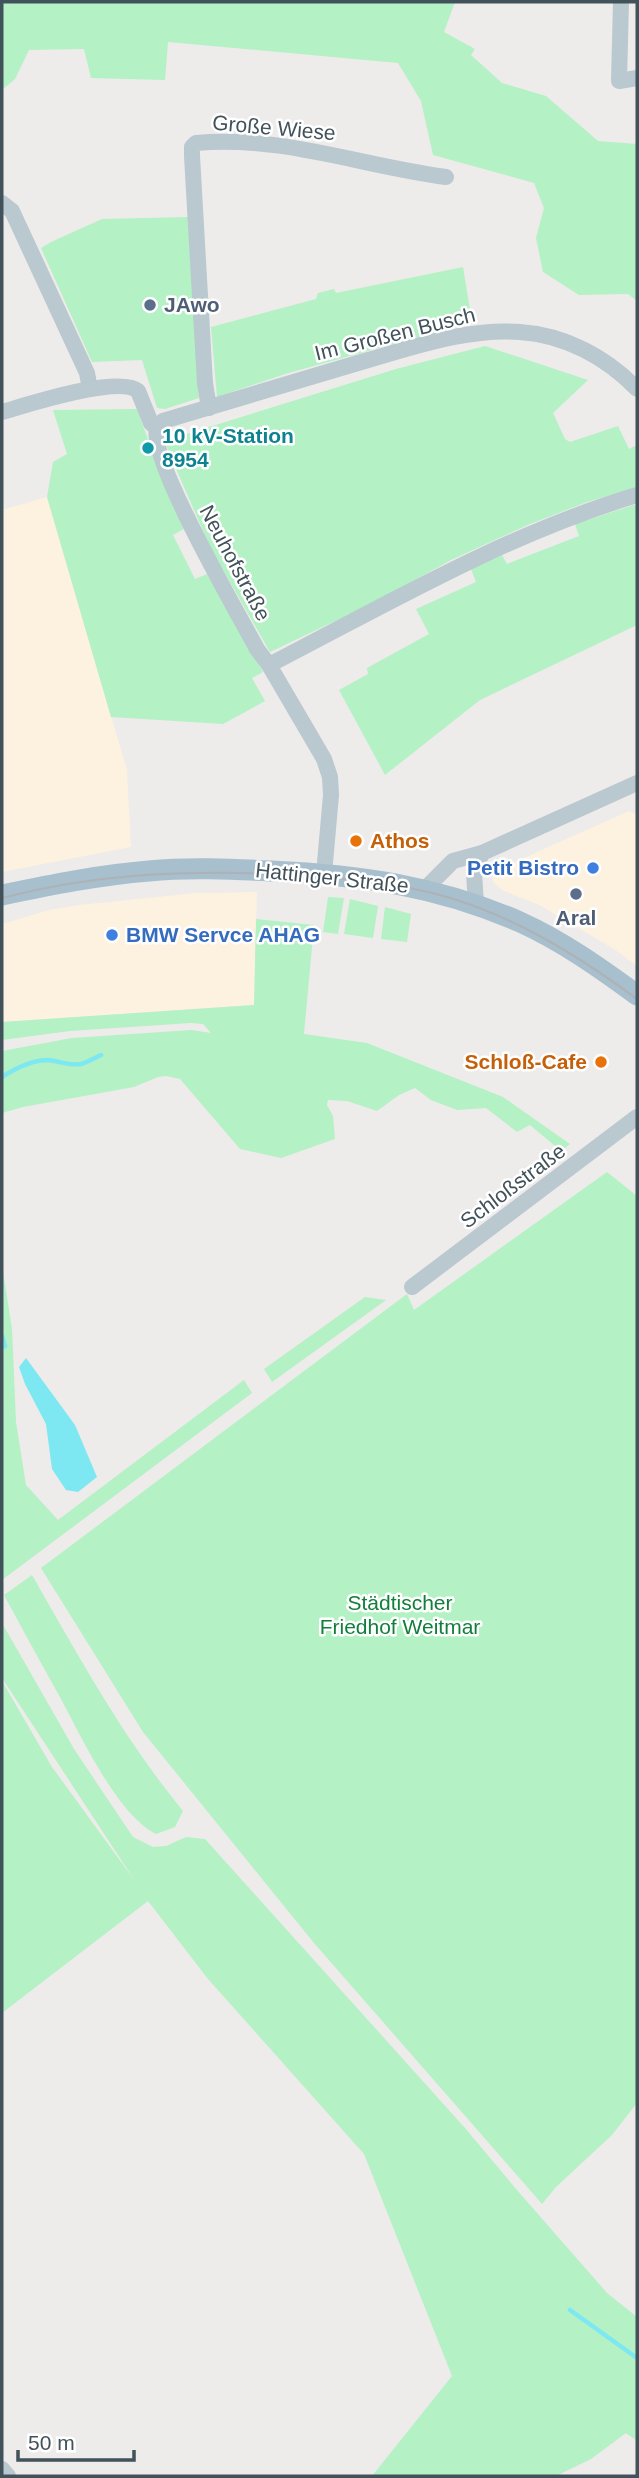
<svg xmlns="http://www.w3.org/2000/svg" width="639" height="2478" font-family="Helvetica,sans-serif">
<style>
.commercial{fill:#fdf1e0}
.green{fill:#b4f1c4}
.water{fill:#7de8f2}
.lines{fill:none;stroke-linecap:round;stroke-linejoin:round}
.stream{stroke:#7de8f2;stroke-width:4.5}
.minor{stroke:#bac8cf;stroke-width:16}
.major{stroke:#a8bfcd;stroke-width:21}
.tram{stroke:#adb2b6;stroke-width:2}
.service-dot{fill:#5c6f8a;stroke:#fff;stroke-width:2.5}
.culture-dot{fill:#0f9aa8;stroke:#fff;stroke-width:2.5}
.food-dot{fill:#e8710a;stroke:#fff;stroke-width:2.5}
.shop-dot{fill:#3f7fe0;stroke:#fff;stroke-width:2.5}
.labels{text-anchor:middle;stroke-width:5;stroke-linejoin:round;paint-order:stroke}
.street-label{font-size:21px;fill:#42525a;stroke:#fff}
.service-label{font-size:21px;font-weight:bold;fill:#4e5e75;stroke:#fff;text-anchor:start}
.culture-label{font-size:21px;font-weight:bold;fill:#0d838f;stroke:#fff;text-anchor:start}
.food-label{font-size:21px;font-weight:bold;fill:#c56008;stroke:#fff;text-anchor:start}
.shop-label{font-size:21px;font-weight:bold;fill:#366cbe;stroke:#fff;text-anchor:end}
.park-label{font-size:21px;fill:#107f39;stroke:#fff}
</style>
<rect width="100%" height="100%" fill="#eeebeb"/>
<g class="commercial">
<path d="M47,497L127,770L131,847L2,872V510Z"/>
<path d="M629,811L637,814V966L614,949L539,905L502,890L493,882L492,872Z"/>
<path d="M257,892L254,1005L2,1022V924L49,910L79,905L196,893Z"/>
</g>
<g class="green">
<path d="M2,2H455L444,32L475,49L471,55L502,83L546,96L598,141L637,144V301L628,294L579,295L543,272L536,238L544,208L534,183L433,155L421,101L398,63L168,42L165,80L91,78L84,49L29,50L15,79L2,90Z"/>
<path d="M188,217L199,398L165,409L157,408L142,360L92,362L41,248L51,242L102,219Z"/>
<path d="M463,267L472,322L285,374L217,397L211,327L316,299L318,293L334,289L336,293Z"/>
<path d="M485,346L588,380L553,413L565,439L570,442L618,426L629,449L637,445V487L587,502L530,524L451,560L375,602L270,652L211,549L164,441L396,369Z"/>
<path d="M137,409L168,495L184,529L173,535L195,579L207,574L263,672L252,678L265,701L223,724L111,717L47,497L53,462L67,454L53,410Z"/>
<path d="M637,504V625L480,700L385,775L339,690L368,674L367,668L429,634L416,609L476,582L471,569L502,555L507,564L579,536L575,524Z"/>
<path d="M328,897L344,898L338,934L323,932Z"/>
<path d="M350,899L378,906L373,938L344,934Z"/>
<path d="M385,907L411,914L407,942L381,939Z"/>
<path d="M256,919L314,925L304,1034L367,1043L503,1097L570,1144L561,1151L530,1125L517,1132L486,1108L457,1110L431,1100L415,1088L399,1095L377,1111L347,1101L328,1100L327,1105L333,1116L335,1139L281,1158L240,1149L180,1079L166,1076L158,1077L134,1087L23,1107L2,1113V1051L72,1038L192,1030L211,1033L203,1024L191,1023L70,1031L2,1040V1022L254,1005Z"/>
<path d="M607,1172L637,1196V2103L612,2135L556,2187L542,2204L314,1943L143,1732L41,1568L407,1294L414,1310Z"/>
<path d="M2,1265L12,1329L16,1422L26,1485L58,1520L244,1380L252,1393L2,1580Z"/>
<path d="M365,1297L386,1300L272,1382L264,1369Z"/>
<path d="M32,1575C79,1657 123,1738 183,1811L175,1827L156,1834C117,1814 82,1738 61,1699C42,1665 23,1630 4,1595Z"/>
<path d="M2,1623L74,1749L133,1837L153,1847L166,1846L186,1837L205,1839L465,2128L516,2189L607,2293L637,2317V2441L626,2433L591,2459L556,2476H372L452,2376L364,2154L208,1979L148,1901L2,2013V1681L52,1767L135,1881L2,1678Z"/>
</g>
<path class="water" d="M26,1358L75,1425L97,1477L78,1492L66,1490L52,1469L46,1424L25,1384L19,1367Z"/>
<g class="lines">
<g class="stream">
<path d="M2,1077C16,1068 31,1060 48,1060C59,1061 69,1066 81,1064C88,1062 95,1058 101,1055"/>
<path d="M2,1336L5,1346L2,1348"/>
<path d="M570,2310L637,2358"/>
</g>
<g class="minor">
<path d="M621,2L619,81L637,78"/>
<path d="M2,203L12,211L87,373L90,389"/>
<path d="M209,408L205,383L192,156V147L196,143C281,135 362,166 446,177"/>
<path d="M2,412C27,405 118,375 138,391L151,423L157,428C147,457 239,615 257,649L269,665L324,759L330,777L331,795L324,874"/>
<path d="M157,428L163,421C232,401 300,380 368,360C417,346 469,328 520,332C565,335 606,357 637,389"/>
<path d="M269,665C389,603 507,534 637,495"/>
<path d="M425,889L453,861L482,853L637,783"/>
<path d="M476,904L474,873L482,853"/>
<path d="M412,1287L637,1117"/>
<path d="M2,2469L8,2476"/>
</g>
<path class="major" d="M2,895C50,885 99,875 149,871C189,867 231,869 271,871C360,875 438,886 520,922C562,941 600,968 637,995"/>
<path class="tram" d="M2,898C93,874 183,870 277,874C331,876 387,881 440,895C513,915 577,955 637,999"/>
</g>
<g class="service-dot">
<circle cx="150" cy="305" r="7"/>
<circle cx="576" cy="894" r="7"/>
</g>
<circle class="culture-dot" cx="148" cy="448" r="7"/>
<g class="food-dot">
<circle cx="356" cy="841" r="7"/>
<circle cx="601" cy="1062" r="7"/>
</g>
<g class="shop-dot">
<circle cx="593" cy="868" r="7"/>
<circle cx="112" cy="935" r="7"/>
</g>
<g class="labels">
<g class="street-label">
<text transform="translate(274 128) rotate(5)" y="7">Große Wiese</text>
<text transform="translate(395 334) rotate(-14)" y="7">Im Großen Busch</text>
<text transform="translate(235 563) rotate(62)" y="7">Neuhofstraße</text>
<text transform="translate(332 878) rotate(6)" y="7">Hattinger Straße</text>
<text transform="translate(513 1186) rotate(-37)" y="7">Schloßstraße</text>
</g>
<g class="service-label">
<text x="164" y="312">JAwo</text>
<text x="576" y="925" text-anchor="middle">Aral</text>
</g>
<g class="culture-label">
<text x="162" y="443">10 kV-Station<tspan x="162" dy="24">8954</tspan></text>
</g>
<g class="food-label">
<text x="370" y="848">Athos</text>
<text x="587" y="1069" text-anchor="end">Schloß-Cafe</text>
</g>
<g class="shop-label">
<text x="579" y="875">Petit Bistro</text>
<text x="126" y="942" text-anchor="start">BMW Servce AHAG</text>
</g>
<g class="park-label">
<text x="400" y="1610">Städtischer<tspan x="400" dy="24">Friedhof Weitmar</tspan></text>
</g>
</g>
<rect width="639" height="2478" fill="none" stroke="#42525a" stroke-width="7"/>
<path d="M18 2450v10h116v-10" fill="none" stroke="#42525a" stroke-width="3.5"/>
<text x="28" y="2450" font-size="21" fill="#42525a" stroke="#ffffff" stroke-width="5" paint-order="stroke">50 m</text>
</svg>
